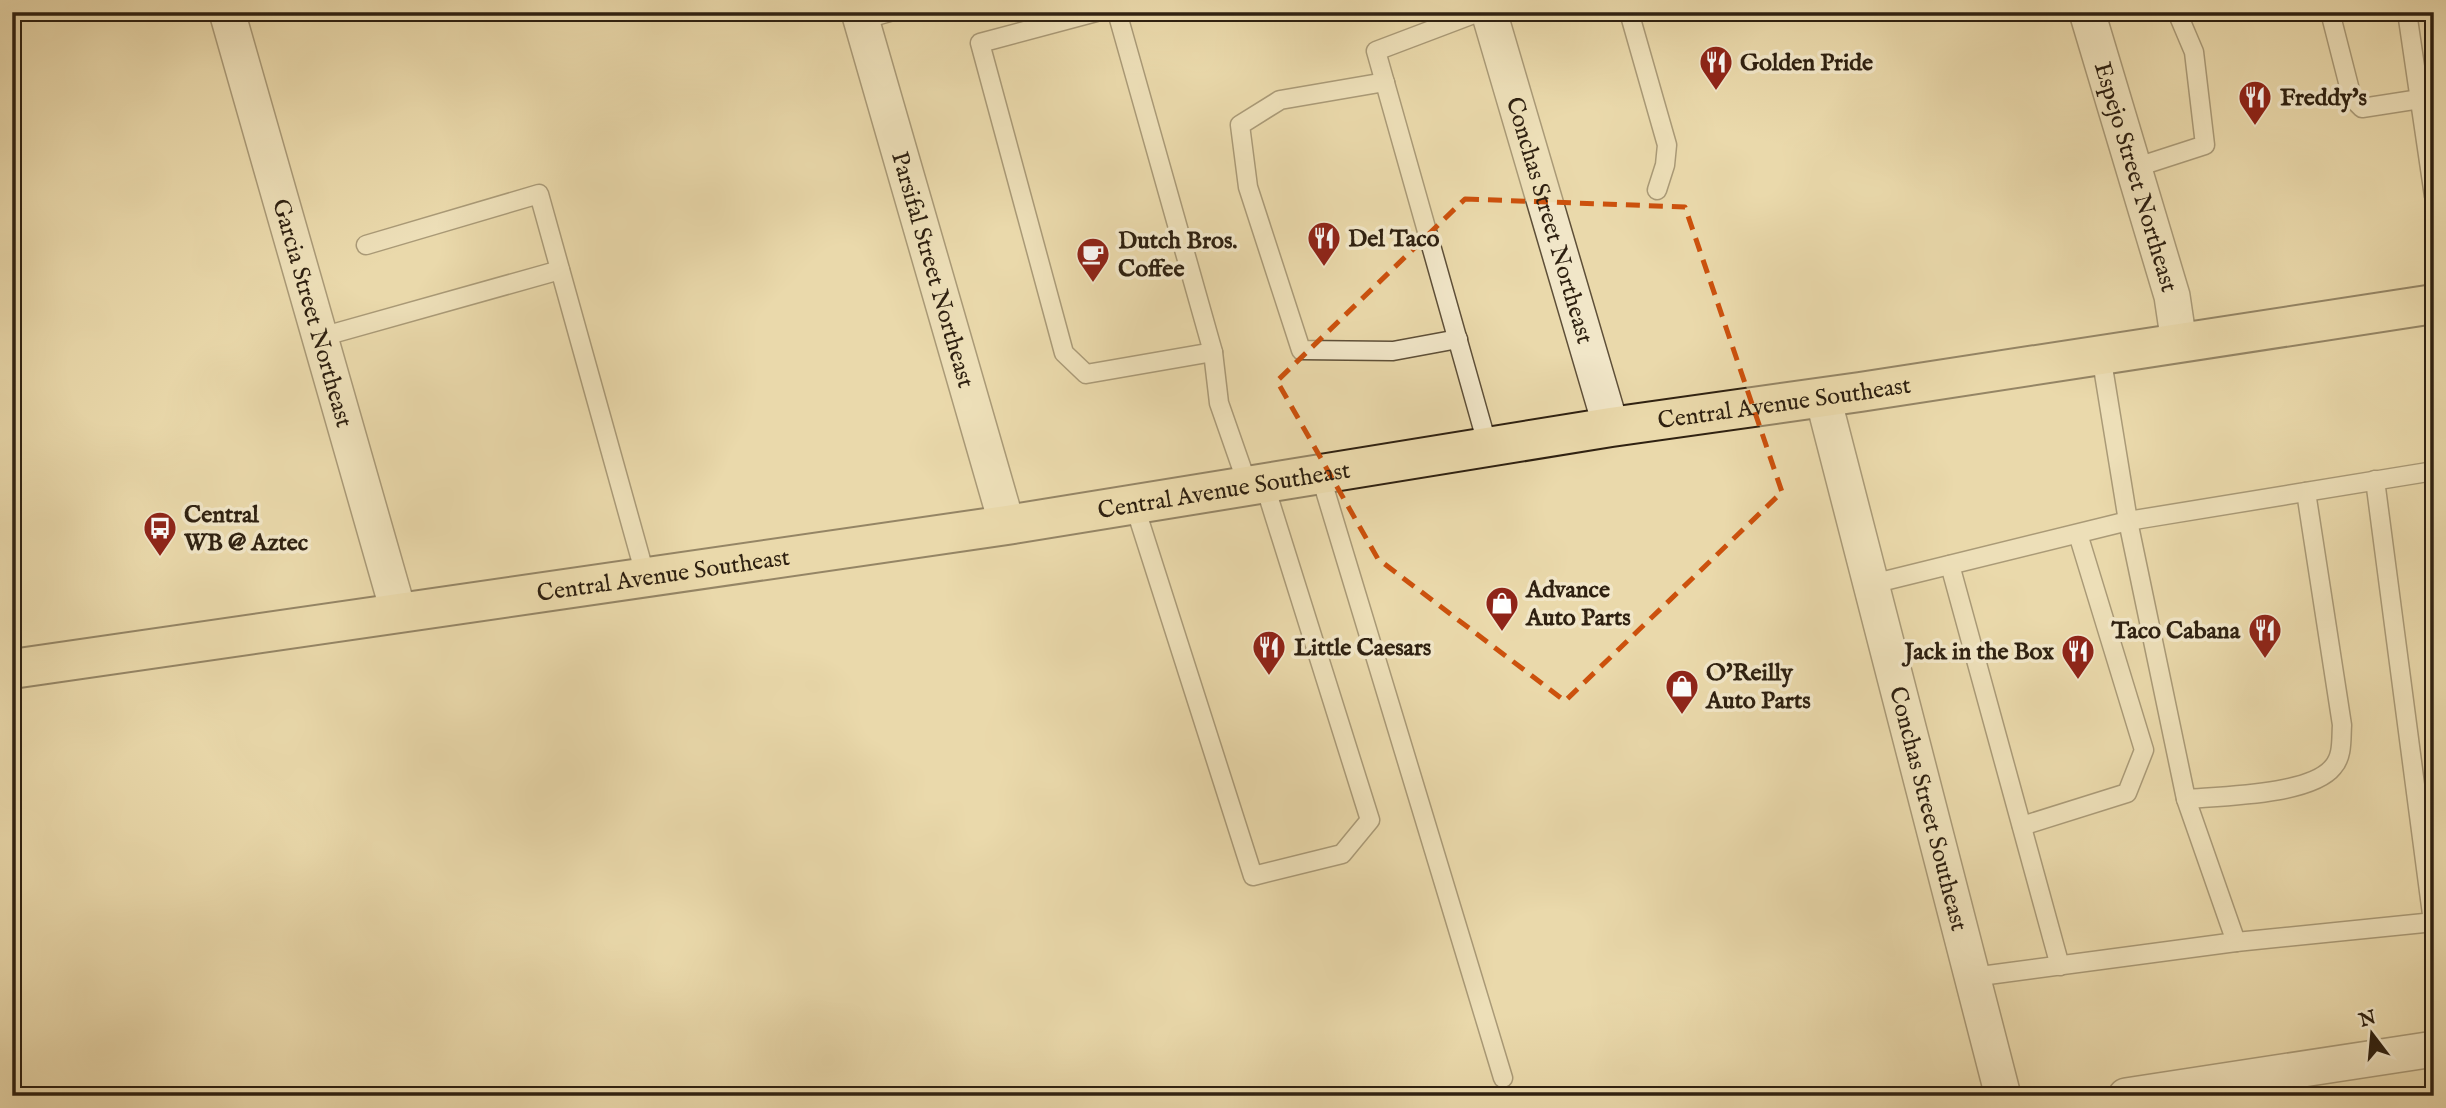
<svg xmlns="http://www.w3.org/2000/svg" width="2446" height="1108" font-family="'IM FELL English',serif">
<style>
.lines{fill:none;stroke-linecap:round;stroke-linejoin:round}
.service-casing{stroke:#5e4f38;stroke-width:21}
.minor-casing{stroke:#5e4f38;stroke-width:38}
.primary-casing{stroke:#2f2111;stroke-width:42}
.service{stroke:#f1e6c8;stroke-width:18}
.minor{stroke:#f1e6c8;stroke-width:35}
.primary{stroke:#ead9ab;stroke-width:38}
.marked{fill:none;stroke:#cc510d;stroke-width:5;stroke-dasharray:14 9;stroke-linejoin:round}
.labels{text-anchor:middle;stroke-width:7;stroke-linejoin:round;paint-order:stroke}
.poi-label{font-size:24px;font-weight:bold;fill:#2f2111;stroke:#f1e6c8;text-anchor:start}
.street-label{font-size:24px;fill:#2f2111;stroke:#f1e6c8}
</style>
<rect width="100%" height="100%" fill="#ead9ab"/>
<filter id="stains"><feTurbulence type="fractalNoise" baseFrequency=".00286" numOctaves="4"/><feColorMatrix values="0 0 0 0 .2 0 0 0 0 .09 0 0 0 0 .02 0 0 0 .5 -.17"/></filter>
<radialGradient id="worn" r=".72"><stop offset=".6" stop-color="#630" stop-opacity="0"/><stop offset="1" stop-color="#630" stop-opacity=".3"/></radialGradient>
<g class="lines">
<defs>
<g id="service">
<path d="M1096,12L980,43L1064,353L1086,374L1213,352"/>
<path d="M1117,12L1213,352L1219,403L1248,486"/>
<path d="M1479,12L1376,51L1488,447"/>
<path d="M1629,12L1667,145L1665,165L1657,190"/>
<path d="M2330,12L2352,98L2362,108L2420,99"/>
<path d="M2407,12L2434,196"/>
<path d="M861,20L890,12"/>
<path d="M1385,82L1280,100L1240,125L1248,187L1301,350L1393,351L1458,339"/>
<path d="M2134,168L2205,145L2194,52L2177,12"/>
<path d="M366,245L539,194L646,578"/>
<path d="M321,337L560,270"/>
<path d="M1320,474L1503,1078"/>
<path d="M2375,480L2433,922"/>
<path d="M1134,504L1253,876L1342,854L1370,820L1264,483"/>
<path d="M1950,565L2060,966"/>
<path d="M1872,584L2128,521L2101,355"/>
<path d="M2186,799C2222,796 2311,795 2333,767C2343,756 2341,739 2342,725L2306,492"/>
<path d="M2022,826L2127,793L2144,750L2078,534"/>
<path d="M2236,942L2186,799L2128,521L2434,471"/>
<path d="M1973,977L2236,942L2434,922"/>
</g>
<g id="minor">
<path id="s1" d="M227,12L399,614"/>
<path id="s2" d="M859,12L1007,525"/>
<path id="s3" d="M1489,12L1611,427"/>
<path id="s4" d="M2087,12L2172,296L2179,343"/>
<path id="s5" d="M1823,398L2003,1096"/>
<path d="M2126,1096L2434,1049"/>
</g>
<g id="primary">
<path id="s6" d="M12,669L1007,525L1611,427L1860,392L2434,304"/>
</g>
</defs>
<use href="#service" class="service-casing"/>
<use href="#minor" class="minor-casing"/>
<use href="#primary" class="primary-casing"/>
<use href="#service" class="service"/>
<use href="#minor" class="minor"/>
<use href="#primary" class="primary"/>
</g>
<path d="M0 0H2446V1108H0ZM1465,199L1685,207L1782,492L1565,701L1378,559L1277,381Z" fill="#ead9ab" fill-opacity=".55" fill-rule="evenodd"/>
<path class="marked" d="M1465,199L1685,207L1782,492L1565,701L1378,559L1277,381Z"/>
<defs>
<symbol id="restaurant-pin" viewBox="-11 -11 22 30"><path d="M0 17L-7.5 6A9.5 9.5 0 1 1 7.5 6Z" fill="#8f2418" stroke="#f1e6c8"/><path d="M-5-6h1v4h1v-4h1v4h1v-4h1v5L-1.5 .5V6h-2V.5L-5-1ZM5-6V6H3V1.5H1.5Q1.5-4 5-6Z" fill="#fff"/></symbol>
<symbol id="cafe-pin" viewBox="-11 -11 22 30"><path d="M0 17L-7.5 6A9.5 9.5 0 1 1 7.5 6Z" fill="#8f2418" stroke="#f1e6c8"/><path d="M-5.5-4.5H6V0H3Q3 3.5 0 3.5H-2.5Q-5.5 3.5-5.5 0ZM3-3.2v2h1.7v-2ZM-6 4.5H4V6H-6Z" fill="#fff"/></symbol>
<symbol id="bus-pin" viewBox="-11 -11 22 30"><path d="M0 17L-7.5 6A9.5 9.5 0 1 1 7.5 6Z" fill="#8f2418" stroke="#f1e6c8"/><path d="M-5-6H5V4H4V6H2V4H-2V6H-4V4H-5ZM-3.5-4V0h7V-4ZM-3.5 1.2v1.5H-2V1.2ZM2 1.2v1.5H3.5V1.2Z" fill="#fff"/></symbol>
<symbol id="shop-pin" viewBox="-11 -11 22 30"><path d="M0 17L-7.5 6A9.5 9.5 0 1 1 7.5 6Z" fill="#8f2418" stroke="#f1e6c8"/><path d="M-5-2.5h2.3a2.7 3.5 0 0 1 5.4 0H5L5.5 6h-11ZM-1.5-2.5h3a1.5 2.3 0 0 0-3 0Z" fill="#fff"/></symbol>
</defs>
<g fill-rule="evenodd">
<use href="#restaurant-pin" x="1697" y="43" width="38" height="52"/>
<use href="#restaurant-pin" x="2236" y="78" width="38" height="52"/>
<use href="#restaurant-pin" x="1305" y="219" width="38" height="52"/>
<use href="#cafe-pin" x="1074" y="235" width="38" height="52"/>
<use href="#bus-pin" x="141" y="509" width="38" height="52"/>
<use href="#shop-pin" x="1483" y="584" width="38" height="52"/>
<use href="#restaurant-pin" x="2246" y="611" width="38" height="52"/>
<use href="#restaurant-pin" x="1250" y="628" width="38" height="52"/>
<use href="#restaurant-pin" x="2059" y="632" width="38" height="52"/>
<use href="#shop-pin" x="1663" y="667" width="38" height="52"/>
</g>
<g class="labels">
<g class="poi-label">
<text x="1740" y="70">Golden Pride</text>
<text x="2280" y="105">Freddy's</text>
<text x="1348" y="246">Del Taco</text>
<text x="1118" y="248">Dutch Bros.<tspan x="1118" dy="28">Coffee</tspan></text>
<text x="184" y="522">Central<tspan x="184" dy="28">WB @ Aztec</tspan></text>
<text x="1526" y="597">Advance<tspan x="1526" dy="28">Auto Parts</tspan></text>
<text x="2240" y="638" text-anchor="end">Taco Cabana</text>
<text x="1294" y="655">Little Caesars</text>
<text x="2054" y="659" text-anchor="end">Jack in the Box</text>
<text x="1706" y="680">O'Reilly<tspan x="1706" dy="28">Auto Parts</tspan></text>
</g>
<g class="street-label">
<text dy="8" stroke="none"><textPath href="#s4" startOffset="172">Espejo Street Northeast</textPath></text>
<text dy="8" stroke="none"><textPath href="#s3" startOffset="217">Conchas Street Northeast</textPath></text>
<text dy="8" stroke="none"><textPath href="#s2" startOffset="268">Parsifal Street Northeast</textPath></text>
<text dy="8" stroke="none"><textPath href="#s1" startOffset="313">Garcia Street Northeast</textPath></text>
<text dy="8" stroke="none"><textPath href="#s6" startOffset="1792">Central Avenue Southeast</textPath></text>
<text dy="8" stroke="none"><textPath href="#s6" startOffset="1225">Central Avenue Southeast</textPath></text>
<text dy="8" stroke="none"><textPath href="#s6" startOffset="658">Central Avenue Southeast</textPath></text>
<text dy="8" stroke="none"><textPath href="#s5" startOffset="424">Conchas Street Southeast</textPath></text>
</g>
</g>
<rect width="2446" height="1108" fill="none" stroke="#ead9ab" stroke-width="42"/>
<rect x="14" y="14" width="2418" height="1080" fill="none" stroke="#2f2111" stroke-width="3.5"/>
<rect x="21" y="21" width="2404" height="1066" fill="none" stroke="#2f2111" stroke-width="2"/>
<g transform="translate(2372 1034) rotate(344)" stroke="#f1e6c8" stroke-width="5" paint-order="stroke">
<path d="M0-5L12 26L0 18L-12 26Z" fill="#2f2111"/>
<text y="-10" font-size="19" font-weight="bold" text-anchor="middle" fill="#2f2111">N</text>
</g>
<rect width="100%" height="100%" filter="url(#stains)"/>
<rect width="100%" height="100%" fill="url(#worn)"/>
</svg>
